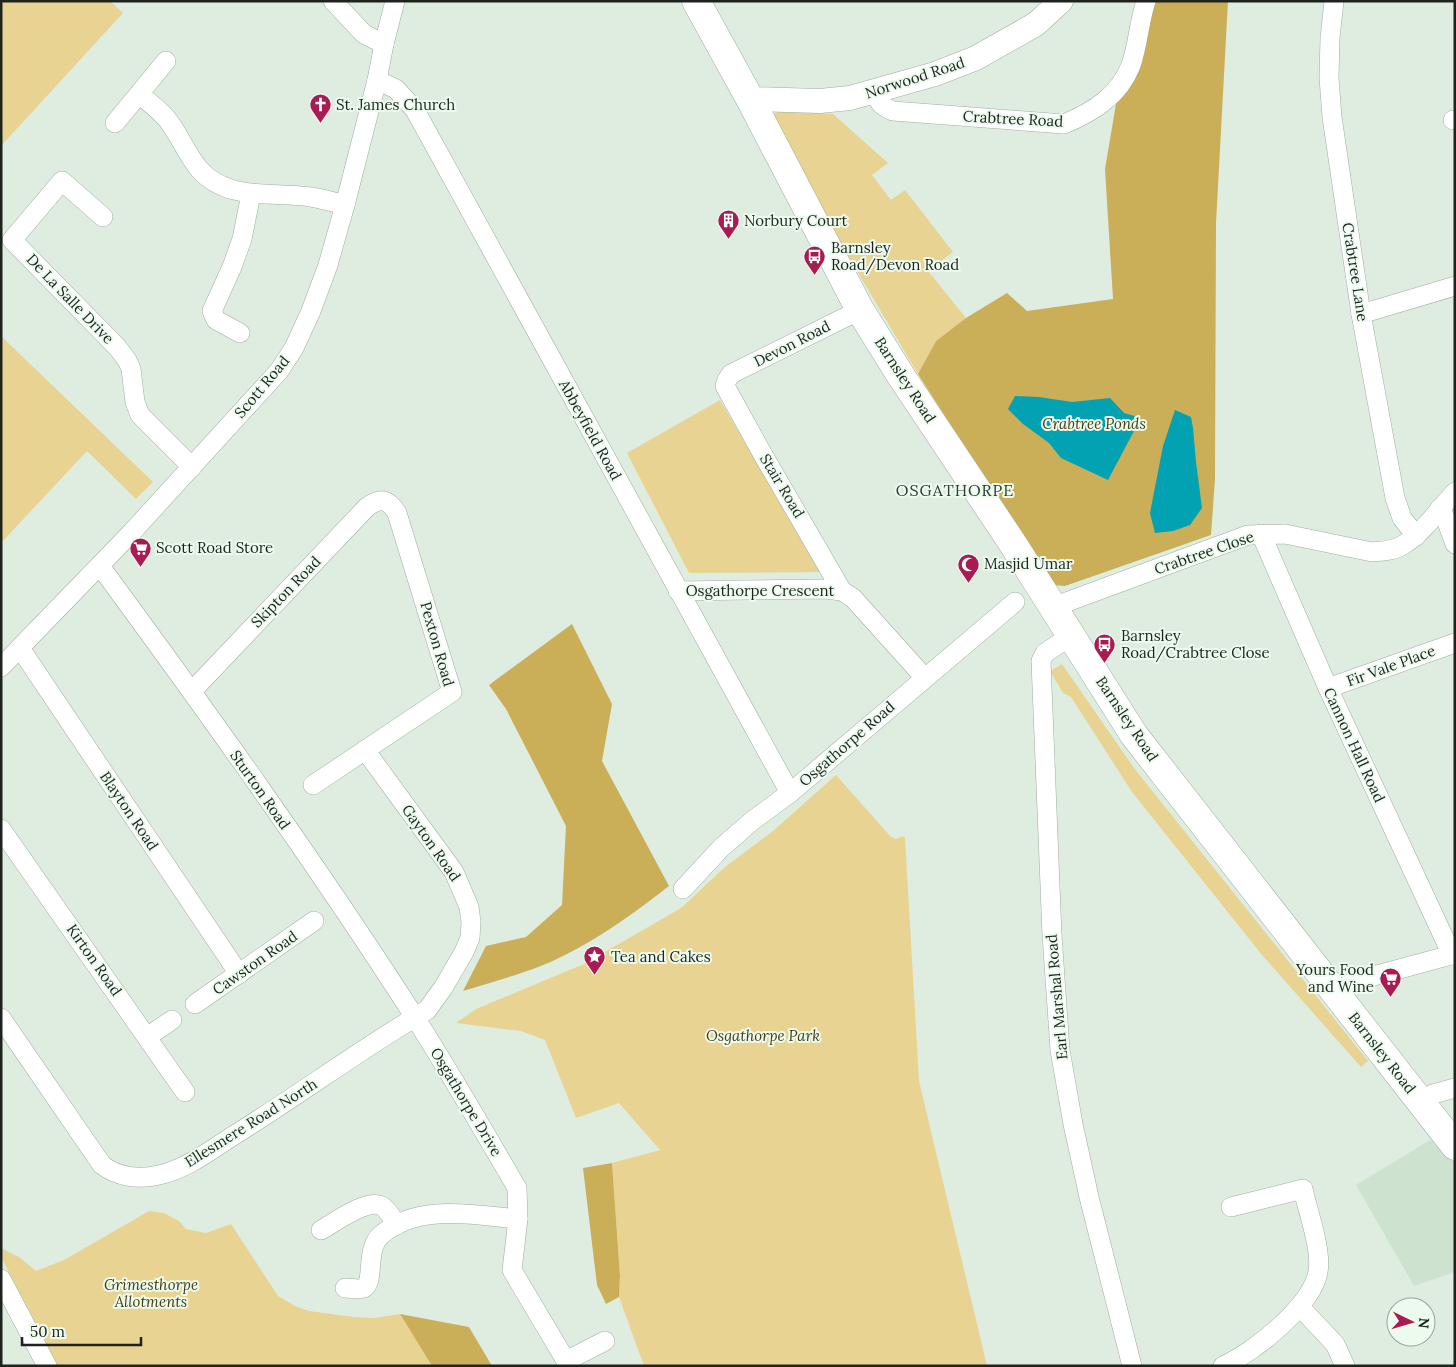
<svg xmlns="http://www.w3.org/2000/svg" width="1456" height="1367" font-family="Lora,serif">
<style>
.built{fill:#cee2d0}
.green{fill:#e9d392}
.forest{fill:#cbae58}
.water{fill:#02a2b2}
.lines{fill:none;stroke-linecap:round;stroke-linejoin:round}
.minor-casing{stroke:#9fada1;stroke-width:20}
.tertiary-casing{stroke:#9fada1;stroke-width:25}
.primary-casing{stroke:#9fada1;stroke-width:29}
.minor{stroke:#fff;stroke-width:19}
.tertiary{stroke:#fff;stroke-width:24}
.primary{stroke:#fff;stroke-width:28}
.labels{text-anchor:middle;stroke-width:4;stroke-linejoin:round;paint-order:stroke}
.street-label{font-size:15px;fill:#1e231e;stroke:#ecfbee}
.poi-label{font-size:15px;fill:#1e231e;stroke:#ecfbee;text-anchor:start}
.park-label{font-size:15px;font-style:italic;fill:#483c16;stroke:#ecfbee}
.neighbourhood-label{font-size:16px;letter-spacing:1px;fill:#303c32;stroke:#ecfbee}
</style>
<rect width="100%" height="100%" fill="#dfede1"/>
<path class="built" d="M1430,1140L1455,1163V1272L1414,1286L1356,1185Z"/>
<g class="green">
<path d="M1,1H110L123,13L1,146Z"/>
<path d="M782,110L833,114L888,163L872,175L891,200L905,190L953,252L928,271L966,318L936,341L918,374L770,124L771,115Z"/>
<path d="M1,336L153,482L136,499L87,451L1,543Z"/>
<path d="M720,400L821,572L689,573L627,453Z"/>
<path d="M1062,664L1134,768L1368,1061L1361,1067L1262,955L1132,792L1071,697L1063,693L1050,671Z"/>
<path d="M836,775L891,837L896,839L903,836L905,838L919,1081L987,1366H644L619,1297L620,1276L612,1163L660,1150L619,1103L576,1118L545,1040L521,1031L456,1023L476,1009L584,964L681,908L725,867L773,831Z"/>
<path d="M149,1211L164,1213L179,1221L186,1229L206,1233L231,1224L278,1296L295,1306L309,1311L354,1317L374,1318L400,1314L432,1366H58L1,1257V1248L19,1257L36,1271L64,1260Z"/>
</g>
<g class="forest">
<path d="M1146,1H1228L1216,223L1215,479L1211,535L1065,586L1053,585L918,374L936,341L966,318L1007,293L1027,311L1113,299L1105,169L1119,86Z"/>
<path d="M572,624L612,704L602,761L669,886C637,911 604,935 567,954C535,971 498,980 463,991L486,946L526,937L562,905L566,826L506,709L489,685Z"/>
<path d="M612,1163L620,1276L619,1297L606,1304L597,1285L583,1168Z"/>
<path d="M400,1314L469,1327L492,1366H432Z"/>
</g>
<g class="water">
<path d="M1015,396L1039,397L1072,402L1110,398L1124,413L1138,417L1134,431L1108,480L1061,458L1049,443L1023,424L1008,409Z"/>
<path d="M1175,410L1191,417L1193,428L1196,462L1202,508L1190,525L1173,531L1155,533L1150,513L1163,446Z"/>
</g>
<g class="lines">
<defs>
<g id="minor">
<path d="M333,1L364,34L384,44"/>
<path d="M1334,1L1330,38L1329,78L1332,117L1361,314L1395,498L1402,518L1416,536"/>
<path d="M377,80L396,89L415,110L790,793"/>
<path d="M875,92C879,103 882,107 893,111L1064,124C1093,112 1119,96 1131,65C1138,45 1139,22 1146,1"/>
<path d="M139,94C151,104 164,113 172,126C181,139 188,156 199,169C228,202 273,191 311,197C323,199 334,202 345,205"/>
<path d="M1453,120H1455"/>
<path d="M115,123L166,61"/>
<path d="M103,217L62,181L12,240L117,347L127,360L131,369L135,402L140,415L192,467"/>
<path d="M1361,314L1455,286"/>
<path d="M240,333L216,320L212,311L232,267L242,239L251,194"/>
<path d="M1440,508L1447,522L1455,544"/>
<path d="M1261,534L1328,688L1452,955"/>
<path d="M100,566C208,713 315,862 414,1016C450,1072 483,1130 517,1188L518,1219L512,1270L566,1361L605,1341"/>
<path d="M678,591L825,589L842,591L853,598L925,678"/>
<path d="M842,591L762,453L725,386L727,380L731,374L860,310"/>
<path d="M1053,607L1248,535L1285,534L1372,552C1382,551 1394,551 1403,545C1423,533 1438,510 1455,492"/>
<path d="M1072,635L1045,653L1041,661L1052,935L1060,1050L1073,1124L1089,1197L1132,1366"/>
<path d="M20,648L239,974"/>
<path d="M1,667L132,532L279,371L294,348L311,311L328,265L345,205L377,80L384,44L395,1"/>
<path d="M1328,688L1455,643"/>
<path d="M192,691L367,507C381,497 388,499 397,513L452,692L313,785"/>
<path d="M1,829L185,1092"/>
<path d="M683,889L721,848L752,821L790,793L1015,602"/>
<path d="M1338,995L1349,984L1355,981L1455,954"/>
<path d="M195,1004L314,921"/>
<path d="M1,1018L102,1165C118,1177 139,1180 159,1175C187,1169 212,1149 236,1134C300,1094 361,1049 427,1010L443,988L464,952L470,938L471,922L469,907L454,872L365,750"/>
<path d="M147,1037L172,1020"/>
<path d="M1420,1102L1433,1094L1455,1088"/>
<path d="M321,1230C334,1223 367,1198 382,1206C388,1210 393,1219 397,1225"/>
<path d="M1,1279L47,1366"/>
<path d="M345,1288C351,1288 359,1290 364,1288C375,1282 365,1249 381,1235C418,1203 474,1215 518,1219"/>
<path d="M1300,1307L1335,1344L1345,1366"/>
<path d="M1223,1366C1253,1353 1312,1306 1318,1272C1322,1250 1308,1212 1303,1189L1231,1207"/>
</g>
<path id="tertiary" d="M750,99L820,101L850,98L935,74L976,58L1036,24L1061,1"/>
<path id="primary" d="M696,1L750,99L860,310L901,376L1013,544L1134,735L1455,1146"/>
</defs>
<use href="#minor" class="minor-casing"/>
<use href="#tertiary" class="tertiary-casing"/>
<use href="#primary" class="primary-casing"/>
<use href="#minor" class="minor"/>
<use href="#tertiary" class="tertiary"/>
<use href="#primary" class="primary"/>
</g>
<defs>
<symbol id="church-pin" viewBox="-11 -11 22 30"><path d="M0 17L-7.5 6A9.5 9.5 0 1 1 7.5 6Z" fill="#ab1b53" stroke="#ecfbee"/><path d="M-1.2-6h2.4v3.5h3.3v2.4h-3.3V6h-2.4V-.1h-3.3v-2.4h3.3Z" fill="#fff"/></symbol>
<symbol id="building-pin" viewBox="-11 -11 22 30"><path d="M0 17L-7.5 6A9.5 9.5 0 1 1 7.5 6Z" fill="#ab1b53" stroke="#ecfbee"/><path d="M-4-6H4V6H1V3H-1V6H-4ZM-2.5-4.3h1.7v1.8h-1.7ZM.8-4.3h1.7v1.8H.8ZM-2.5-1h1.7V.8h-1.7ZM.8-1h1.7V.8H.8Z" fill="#fff"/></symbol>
<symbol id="bus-pin" viewBox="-11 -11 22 30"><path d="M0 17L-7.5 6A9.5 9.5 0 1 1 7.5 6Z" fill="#ab1b53" stroke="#ecfbee"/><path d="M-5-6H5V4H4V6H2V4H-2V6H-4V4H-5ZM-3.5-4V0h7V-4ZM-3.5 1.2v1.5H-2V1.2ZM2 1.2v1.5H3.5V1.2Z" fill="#fff"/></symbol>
<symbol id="supermarket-pin" viewBox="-11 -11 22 30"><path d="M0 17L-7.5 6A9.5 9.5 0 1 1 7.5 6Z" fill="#ab1b53" stroke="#ecfbee"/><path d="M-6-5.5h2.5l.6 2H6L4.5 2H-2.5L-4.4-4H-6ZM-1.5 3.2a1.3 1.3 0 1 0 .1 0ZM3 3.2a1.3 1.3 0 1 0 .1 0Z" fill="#fff"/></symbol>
<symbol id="mosque-pin" viewBox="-11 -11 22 30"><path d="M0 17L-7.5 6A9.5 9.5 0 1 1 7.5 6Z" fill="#ab1b53" stroke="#ecfbee"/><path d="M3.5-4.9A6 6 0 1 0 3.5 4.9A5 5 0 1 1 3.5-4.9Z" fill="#fff"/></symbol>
<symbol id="sight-pin" viewBox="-11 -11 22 30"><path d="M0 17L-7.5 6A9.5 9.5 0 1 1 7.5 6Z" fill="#ab1b53" stroke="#ecfbee"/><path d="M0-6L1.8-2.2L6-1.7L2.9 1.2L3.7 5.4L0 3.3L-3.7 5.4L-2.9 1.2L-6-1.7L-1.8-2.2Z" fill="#fff"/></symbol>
</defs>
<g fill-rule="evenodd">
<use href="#church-pin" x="308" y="92" width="25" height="34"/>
<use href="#building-pin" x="716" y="208" width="25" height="34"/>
<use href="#bus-pin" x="802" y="244" width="25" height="34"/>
<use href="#supermarket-pin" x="128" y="536" width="25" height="34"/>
<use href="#mosque-pin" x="956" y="552" width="25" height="34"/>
<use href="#bus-pin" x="1092" y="632" width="25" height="34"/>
<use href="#sight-pin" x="582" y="944" width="25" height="34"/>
<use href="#supermarket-pin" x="1378" y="966" width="25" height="34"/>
</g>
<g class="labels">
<g class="street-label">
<text transform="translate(915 78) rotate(-18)" y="5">Norwood Road</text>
<text transform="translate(1013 119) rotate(3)" y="5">Crabtree Road</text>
<text transform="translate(1355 272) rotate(81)" y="5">Crabtree Lane</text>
<text transform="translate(70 299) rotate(46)" y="5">De La Salle Drive</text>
<text transform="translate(792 344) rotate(-27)" y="5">Devon Road</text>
<text transform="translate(905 380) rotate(57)" y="5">Barnsley Road</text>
<text transform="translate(262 387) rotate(-50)" y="5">Scott Road</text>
<text transform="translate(590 430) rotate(61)" y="5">Abbeyfield Road</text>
<text transform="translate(782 486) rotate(59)" y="5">Stair Road</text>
<text transform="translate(1204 553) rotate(-19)" y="5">Crabtree Close</text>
<text x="760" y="596">Osgathorpe Crescent</text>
<text transform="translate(286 592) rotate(-46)" y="5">Skipton Road</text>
<text transform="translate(437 644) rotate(74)" y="5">Pexton Road</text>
<text transform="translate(1391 666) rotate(-20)" y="5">Fir Vale Place</text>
<text transform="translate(1127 719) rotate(56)" y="5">Barnsley Road</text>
<text transform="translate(847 744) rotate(-41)" y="5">Osgathorpe Road</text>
<text transform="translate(1354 745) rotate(65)" y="5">Cannon Hall Road</text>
<text transform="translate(260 790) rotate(55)" y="5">Sturton Road</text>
<text transform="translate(129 811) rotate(56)" y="5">Blayton Road</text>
<text transform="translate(431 843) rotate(55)" y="5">Gayton Road</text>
<text transform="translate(94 960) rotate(55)" y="5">Kirton Road</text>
<text transform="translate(255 963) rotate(-35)" y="5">Cawston Road</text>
<text transform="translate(1057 997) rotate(-95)" y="5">Earl Marshal Road</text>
<text transform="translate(1382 1053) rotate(52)" y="5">Barnsley Road</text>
<text transform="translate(466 1102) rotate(59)" y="5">Osgathorpe Drive</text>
<text transform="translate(251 1123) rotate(-32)" y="5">Ellesmere Road North</text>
</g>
<g class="poi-label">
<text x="336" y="110">St. James Church</text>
<text x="744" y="226">Norbury Court</text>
<text x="831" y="253">Barnsley<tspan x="831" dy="17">Road/Devon Road</tspan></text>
<text x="156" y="553">Scott Road Store</text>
<text x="984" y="569">Masjid Umar</text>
<text x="1121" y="641">Barnsley<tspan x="1121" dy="17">Road/Crabtree Close</tspan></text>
<text x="611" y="962">Tea and Cakes</text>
<text x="1374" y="975" text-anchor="end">Yours Food<tspan x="1374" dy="17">and Wine</tspan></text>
</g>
<g class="park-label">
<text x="1094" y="429">Crabtree Ponds</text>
<text x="763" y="1041">Osgathorpe Park</text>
<text x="151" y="1290">Grimesthorpe<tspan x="151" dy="17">Allotments</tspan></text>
</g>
<g class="neighbourhood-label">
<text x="955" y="496">OSGATHORPE</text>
</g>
</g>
<rect width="1456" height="1367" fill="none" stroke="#1e231e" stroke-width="5"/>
<g transform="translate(1411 1322) rotate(95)"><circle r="24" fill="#ecfbee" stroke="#9aa59b"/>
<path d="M0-4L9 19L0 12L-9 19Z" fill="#ab1b53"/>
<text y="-8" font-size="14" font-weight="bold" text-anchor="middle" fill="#1e231e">N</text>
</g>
<path d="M22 1337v8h119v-8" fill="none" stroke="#1e231e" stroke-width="2.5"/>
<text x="30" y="1337" font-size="15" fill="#1e231e" stroke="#ecfbee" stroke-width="4" paint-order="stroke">50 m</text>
</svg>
